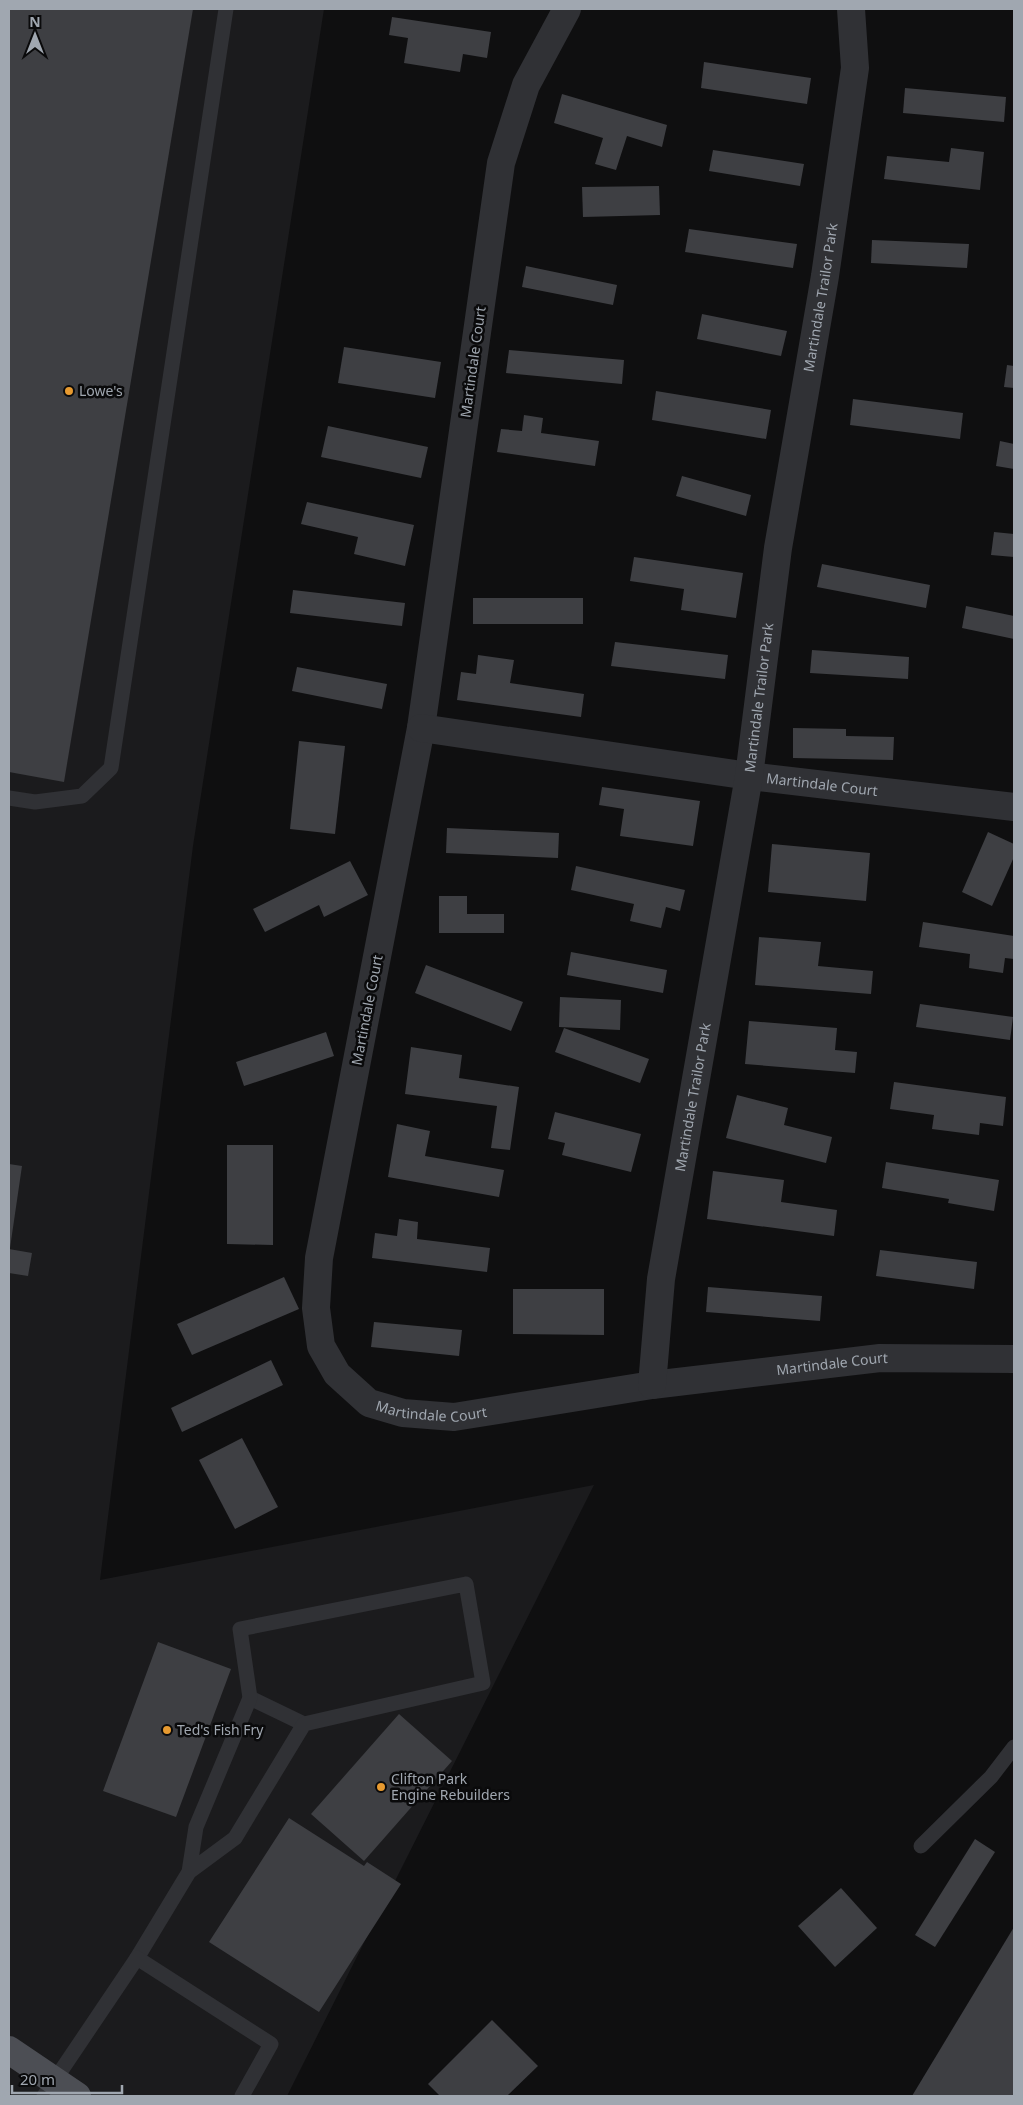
<svg xmlns="http://www.w3.org/2000/svg" width="1023" height="2105" font-family="'Noto Sans',sans-serif">
<style>
.built{fill:#1b1b1d}
.building{fill:#3e3f43}
.lines{fill:none;stroke-linecap:round;stroke-linejoin:round}
.lane{stroke:#303135;stroke-width:15}
.street{stroke:#303135;stroke-width:28}
.primary{stroke:#4c4e54;stroke-width:28}
.poi-dot{fill:#e79a30;stroke:#0a0a0b;stroke-width:2}
.labels{text-anchor:middle;stroke-width:5;stroke-linejoin:round;paint-order:stroke}
.street-label{font-size:14px;fill:#a0a7b0;stroke:#0a0a0b}
.poi-label{font-size:14px;fill:#a0a7b0;stroke:#0a0a0b;text-anchor:start}
</style>
<rect width="100%" height="100%" fill="#0f0f10"/>
<path class="built" d="M9,9H324L193,846L100,1580L594,1485L287,2096H9Z"/>
<g class="building">
<path d="M9,9H193L64,782L9,772Z"/>
<path d="M392,17L491,32L487,58L463,54L460,72L404,63L408,38L389,35Z"/>
<path d="M704,62L811,78L807,104L701,88Z"/>
<path d="M905,88L1006,97L1004,122L903,113Z"/>
<path d="M562,94L667,125L662,147L627,136L616,170L595,164L603,138L554,123Z"/>
<path d="M951,148L984,152L980,190L884,179L887,156L949,162Z"/>
<path d="M713,150L804,164L800,186L709,171Z"/>
<path d="M659,186L660,215L583,217L582,187Z"/>
<path d="M689,229L797,244L793,268L685,252Z"/>
<path d="M872,240L969,244L967,268L871,263Z"/>
<path d="M526,266L617,285L613,305L522,287Z"/>
<path d="M702,314L787,331L781,356L697,339Z"/>
<path d="M344,347L441,362L435,398L338,383Z"/>
<path d="M509,350L624,360L622,384L506,373Z"/>
<path d="M1007,365L1014,366V388L1004,387Z"/>
<path d="M656,391L771,410L766,439L652,420Z"/>
<path d="M853,399L963,413L960,439L850,425Z"/>
<path d="M524,415L543,418L541,433L599,441L595,466L497,452L501,429L522,431Z"/>
<path d="M328,426L428,447L421,478L321,457Z"/>
<path d="M1000,441L1014,444V469L996,466Z"/>
<path d="M682,476L751,495L746,516L676,496Z"/>
<path d="M307,502L414,525L405,566L354,554L358,537L301,524Z"/>
<path d="M994,532L1014,534V557L991,555Z"/>
<path d="M634,557L743,573L736,618L681,610L684,589L630,581Z"/>
<path d="M822,564L930,585L926,608L817,587Z"/>
<path d="M293,590L405,603L402,626L290,613Z"/>
<rect x="473" y="598" width="110" height="26"/>
<path d="M966,606L1014,616V639L962,628Z"/>
<path d="M615,642L728,655L725,679L611,666Z"/>
<path d="M812,650L909,657L908,679L810,673Z"/>
<path d="M478,655L514,660L510,683L584,694L581,717L457,700L461,672L476,674Z"/>
<path d="M297,667L387,684L382,709L292,691Z"/>
<path d="M793,728L846,729V736L894,737L893,760L793,758Z"/>
<path d="M299,741L345,746L335,834L290,829Z"/>
<path d="M602,787L700,801L693,846L620,836L624,809L599,805Z"/>
<path d="M447,828L559,833L558,858L446,853Z"/>
<path d="M988,832L1014,844V857L992,906L962,892Z"/>
<path d="M772,844L870,853L866,901L768,892Z"/>
<path d="M350,861L368,895L324,917L319,905L265,932L253,909Z"/>
<path d="M576,866L685,890L680,911L666,907L661,928L630,921L634,904L571,890Z"/>
<path d="M439,896H467V914H504V933H439Z"/>
<path d="M923,922L1014,936V959L1005,958L1003,973L969,968L970,954L919,947Z"/>
<path d="M759,937L821,942L818,966L873,971L871,994L755,985Z"/>
<path d="M571,952L667,970L663,993L567,975Z"/>
<path d="M426,965L523,1002L511,1031L415,993Z"/>
<path d="M560,997L621,1000L620,1030L559,1027Z"/>
<path d="M920,1004L1013,1017L1010,1040L916,1027Z"/>
<path d="M749,1021L837,1028L835,1050L857,1052L855,1073L745,1064Z"/>
<path d="M564,1028L649,1059L640,1083L555,1052Z"/>
<path d="M326,1032L334,1056L244,1086L236,1062Z"/>
<path d="M411,1047L462,1055L459,1078L519,1087L510,1150L491,1148L497,1106L405,1094Z"/>
<path d="M894,1082L1006,1097L1003,1126L980,1123L979,1135L932,1129L934,1115L890,1109Z"/>
<path d="M737,1095L788,1108L784,1125L832,1137L826,1163L726,1138Z"/>
<path d="M555,1112L641,1134L631,1172L562,1155L565,1143L548,1139Z"/>
<path d="M397,1124L430,1131L425,1156L504,1170L499,1197L388,1177Z"/>
<path d="M227,1145H273V1245L227,1244Z"/>
<path d="M886,1162L999,1180L994,1211L948,1203L949,1199L882,1188Z"/>
<path d="M9,1164L22,1166L10,1248H9Z"/>
<path d="M713,1171L784,1180L781,1202L837,1210L834,1236L707,1219Z"/>
<path d="M399,1219L418,1222L417,1239L490,1248L487,1272L372,1258L375,1233L397,1236Z"/>
<path d="M9,1249L32,1253L28,1276L9,1273Z"/>
<path d="M880,1250L977,1262L974,1289L876,1276Z"/>
<path d="M284,1277L299,1309L192,1355L177,1324Z"/>
<path d="M708,1287L822,1296L820,1321L706,1312Z"/>
<path d="M513,1289H604V1335L513,1334Z"/>
<path d="M374,1322L462,1330L459,1356L371,1347Z"/>
<path d="M271,1360L283,1385L182,1432L171,1408Z"/>
<path d="M242,1438L278,1507L235,1529L199,1460Z"/>
<path d="M158,1642L231,1669L176,1817L103,1791Z"/>
<path d="M399,1714L452,1761L364,1861L311,1814Z"/>
<path d="M289,1818L364,1866L367,1862L401,1884L319,2012L209,1942Z"/>
<path d="M975,1839L995,1852L935,1947L915,1935Z"/>
<path d="M841,1888L877,1928L835,1967L798,1926Z"/>
<path d="M1014,1927V2094L1013,2096H912Z"/>
<path d="M492,2020L538,2066L507,2096H440L428,2084Z"/>
</g>
<g class="lines">
<g class="lane">
<path d="M9,798L35,802L82,796L111,768L226,9"/>
<path d="M250,1698L304,1724"/>
<path d="M921,1846L991,1777L1014,1747"/>
<path d="M137,1958L189,1872L235,1838L304,1724L483,1683L466,1584L240,1629L250,1698L196,1827L189,1872"/>
<path d="M44,2096L137,1958L271,2044L242,2096"/>
</g>
<g class="street">
<path id="s1" d="M567,9L526,85L501,163L421,728L319,1258L316,1308L321,1346L337,1374L369,1403L403,1413L454,1417L652,1385L880,1358L1014,1359"/>
<path id="s2" d="M421,728L749,776L1014,807"/>
<path id="s3" d="M652,1385L661,1279L749,776L778,548L825,276L855,68L851,9"/>
</g>
<path class="primary" d="M9,2050L77,2096"/>
</g>
<g class="poi-dot">
<circle cx="69" cy="391" r="5"/>
<circle cx="167" cy="1730" r="5"/>
<circle cx="381" cy="1787" r="5"/>
</g>
<g class="labels">
<g class="street-label">
<text dy="5" stroke="none"><textPath href="#s3" startOffset="1101">Martindale Trailor Park</textPath></text>
<text transform="translate(473 362) rotate(-82)" y="5">Martindale Court</text>
<text dy="5" stroke="none"><textPath href="#s3" startOffset="696">Martindale Trailor Park</textPath></text>
<text dy="5" stroke="none"><textPath href="#s2" startOffset="405">Martindale Court</textPath></text>
<text transform="translate(367 1010) rotate(-79)" y="5">Martindale Court</text>
<text dy="5" stroke="none"><textPath href="#s3" startOffset="291">Martindale Trailor Park</textPath></text>
<text dy="5" stroke="none"><textPath href="#s1" startOffset="1911">Martindale Court</textPath></text>
<text dy="5" stroke="none"><textPath href="#s1" startOffset="1506">Martindale Court</textPath></text>
</g>
<g class="poi-label">
<text x="79" y="396">Lowe's</text>
<text x="177" y="1735">Ted's Fish Fry</text>
<text x="391" y="1784">Clifton Park<tspan x="391" dy="16">Engine Rebuilders</tspan></text>
</g>
</g>
<rect width="1023" height="2105" fill="none" stroke="#a0a7b0" stroke-width="20"/>
<g transform="translate(35 35)" stroke="#0a0a0b" stroke-width="4" paint-order="stroke">
<path d="M0-4L9 19L0 12L-9 19Z" fill="#a0a7b0"/>
<text y="-8" font-size="14" font-weight="bold" text-anchor="middle" fill="#a0a7b0">N</text>
</g>
<path d="M12 2085v8h110v-8" fill="none" stroke="#a0a7b0" stroke-width="2.5"/>
<text x="20" y="2085" font-size="15" fill="#a0a7b0" stroke="#0a0a0b" stroke-width="4" paint-order="stroke">20 m</text>
</svg>
